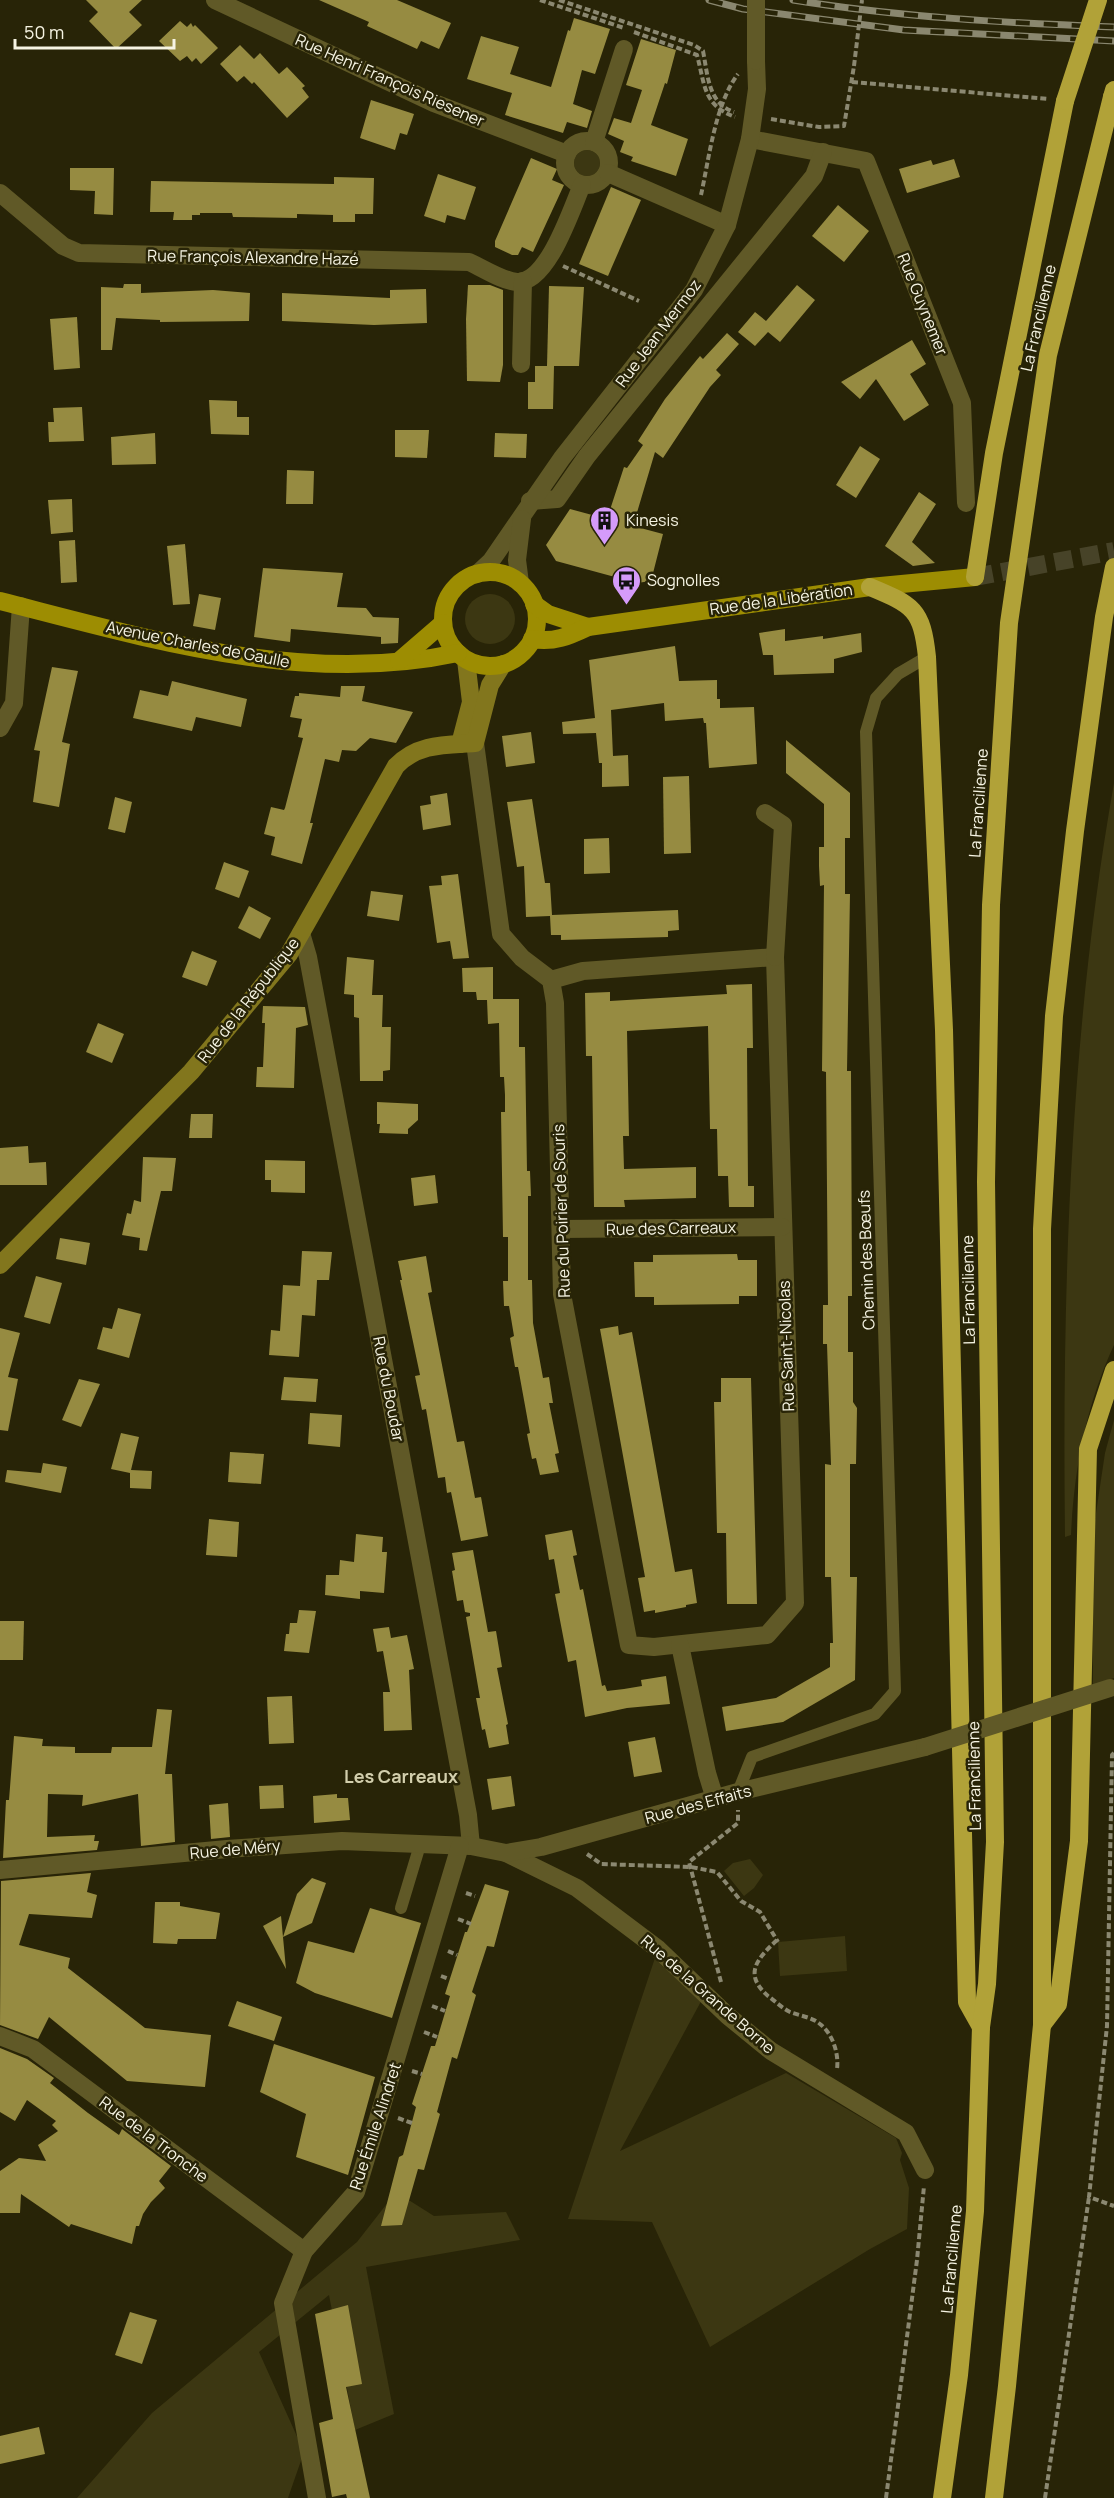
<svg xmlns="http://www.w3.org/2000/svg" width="1114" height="2498" font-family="Manrope,sans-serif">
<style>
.green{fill:#3c3712}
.building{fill:#968b41}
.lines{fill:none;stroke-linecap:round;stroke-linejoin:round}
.primary-tunnel{stroke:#474328;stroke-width:18;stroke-dasharray:18 9;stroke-linecap:butt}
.path{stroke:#8b8871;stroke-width:4;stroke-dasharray:6 3;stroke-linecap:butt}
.lane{stroke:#605927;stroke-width:12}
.street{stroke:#605927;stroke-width:18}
.secondary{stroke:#82761d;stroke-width:18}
.primary{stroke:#9d8d02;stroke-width:18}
.highway{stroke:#b1a238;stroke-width:18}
.rail-casing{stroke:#8a876f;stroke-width:7}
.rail{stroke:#282407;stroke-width:4.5;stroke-dasharray:14;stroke-linecap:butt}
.path-bridge{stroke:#8b8871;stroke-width:4;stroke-dasharray:6 3;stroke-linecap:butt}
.street-bridge{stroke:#605927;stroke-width:18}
.highway-bridge{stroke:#b1a238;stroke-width:18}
.labels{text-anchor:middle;stroke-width:5;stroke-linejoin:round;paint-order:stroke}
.street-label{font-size:16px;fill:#f6f4e3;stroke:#282407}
.poi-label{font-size:16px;fill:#f6f4e3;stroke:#282407;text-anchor:start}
.neighbourhood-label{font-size:18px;font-weight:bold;fill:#d3cfad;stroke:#282407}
</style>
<rect width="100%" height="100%" fill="#282407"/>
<g class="green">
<circle cx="587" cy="163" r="13"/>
<circle cx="490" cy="619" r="25"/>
<path d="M1114,783V1345C1086,1405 1074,1470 1071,1535L1065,1537C1062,1285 1070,1031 1114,783Z"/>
<path d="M1114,1420V1678L1093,1686V1533L1105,1453Z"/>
<path d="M750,1859L763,1875L754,1888L744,1896L724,1871L733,1863Z"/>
<path d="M845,1936L847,1971L780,1976L778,1942Z"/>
<path d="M658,1949L705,1994L620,2151L786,2073L896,2138L902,2153L900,2160L909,2188L907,2229L870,2249L710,2347L652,2222L568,2219Z"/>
<path d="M396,2192L434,2216L506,2212L520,2240L366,2267L394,2414L355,2430L329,2295L259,2352L304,2452L288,2498H77L152,2413L357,2242Z"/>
</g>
<g class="building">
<path d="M86,0H142L129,12L142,25L116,49L89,21L98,12Z"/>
<path d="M319,0H397L451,23L439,49L421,41L417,49L367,26L369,22Z"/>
<path d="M574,18L610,29L595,74L582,70L573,104L592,111L587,128L567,122L563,133L505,115L512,93L467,79L481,36L519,47L510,74L551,87L568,30L570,31Z"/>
<path d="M180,21L187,27L191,23L193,27L195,25L218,48L201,64L196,58L192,62L187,56L180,61L159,41Z"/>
<path d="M641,39L676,50L667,84L665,83L651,125L688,139L676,176L631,161L633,157L620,152L624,141L608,134L614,118L631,123L642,90L626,85Z"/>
<path d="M240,45L254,59L260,53L279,74L287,67L305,86L302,88L309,97L287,118L254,82L252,84L244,76L237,82L220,64Z"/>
<path d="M371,100L414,114L407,135L400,133L395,150L360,138Z"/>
<path d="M531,158L557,169L552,180L564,185L533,252L522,247L518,255H512L495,247V241Z"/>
<path d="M954,159L960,177L907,193L899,169L931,160L933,165Z"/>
<path d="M70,168H114L113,215L94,214L95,191L70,190Z"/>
<path d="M438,174L476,187L465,220L447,215L445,223L424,216Z"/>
<path d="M334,177L374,178L373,214H355V222H333V215L297,214V218L233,217L232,213H200V215H192V220H173L174,212H150L151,181L334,184Z"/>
<path d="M611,187L641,200L608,276L579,264Z"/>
<path d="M838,205L869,231L844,262L812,236Z"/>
<path d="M124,284H141V293L213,290L250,293L249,321L160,322V320L116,318L112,350H101V287L123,288Z"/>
<path d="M468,285H490L503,290V365L500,382L467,381L466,319Z"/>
<path d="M797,285L815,300L780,342L768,332L755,346L738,332L755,312L766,321Z"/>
<path d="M549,286L584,287L579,366H547Z"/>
<path d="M426,289L427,323L374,325L282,321V293L390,298V290Z"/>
<path d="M77,317L80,368L54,370L50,319Z"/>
<path d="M727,333L739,344L716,370L721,375L710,387L663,458L655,452L633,526L663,534L651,581L637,583L556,561L546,545L570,509L607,519L624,467L627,468L643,445L638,441L665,399L686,373L700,356L703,359Z"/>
<path d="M912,340L926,364L910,374L929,405L904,421L876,379L860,399L841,382Z"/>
<path d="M535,366H554L553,409H528V382H535Z"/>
<path d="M209,400L237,401V417H249V435L211,434Z"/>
<path d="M82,407L84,441L49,442L48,422H54L53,408Z"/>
<path d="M395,430H429L427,458L395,457Z"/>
<path d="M155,433L156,464L112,465L111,437Z"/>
<path d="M495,433L527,434L526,458L494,457Z"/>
<path d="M860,446L880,459L856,498L836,485Z"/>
<path d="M287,470L314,471L313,504H286Z"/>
<path d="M919,492L936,504L912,542L935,563L913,566L885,546Z"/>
<path d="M72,499L73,532L51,534L48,500Z"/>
<path d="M75,540L77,582L61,583L59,541Z"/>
<path d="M185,544L190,604L173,605L167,546Z"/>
<path d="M263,568L343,573L337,607L366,608L373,617L399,618L398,643L381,644V637L291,629L290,642L254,637Z"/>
<path d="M199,594L221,598L215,630L193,626Z"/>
<path d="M785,629V641L823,636V639L861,633L862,652L834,659V673L774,675L773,655H763L759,633Z"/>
<path d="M675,646L679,681L717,680V699H720V708L754,707L757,764L709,768L706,723H704L703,718L665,721L664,703L611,710L613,756L628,755L629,786L602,787V763H599L596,733L563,734L562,722L595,718L589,660Z"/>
<path d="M52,667L78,671L62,742L70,744L59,807L33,802L40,751L34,750Z"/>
<path d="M172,681L247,699L241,727L196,717L192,731L133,718L140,690L168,696Z"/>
<path d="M341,686H365L362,701L413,712L396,743L370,738L356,751L342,750L339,762L325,759L310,823H313L302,864L271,855L275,837L264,834L271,807L284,810L285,808L303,738L298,737L302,719L290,717L295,696H299V693L340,697Z"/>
<path d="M531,732L535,763L506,767L502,736Z"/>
<path d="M786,740L850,793V838H845V894H850L847,1071H851L852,1296H848V1352H853V1402L857,1408L856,1464H850V1577H857L855,1680L783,1722L726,1731L722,1707L776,1698L830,1667V1643H833L831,1577H825V1464L831,1465L827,1344H823V1305H828L826,1072L822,1071L824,885L820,886L819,866V847H824V804L786,773Z"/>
<path d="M689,776L691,853L664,854L663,777Z"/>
<path d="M447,793L451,825L423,830L420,806L431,804L430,796Z"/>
<path d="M115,797L132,802L125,833L108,829Z"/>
<path d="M532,799L545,883H550L552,915L678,910L679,930L668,931V937L561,940V935H551L550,916L526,917L524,866L517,867L507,802Z"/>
<path d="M609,838L610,873L584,874V839Z"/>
<path d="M224,862L249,871L239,898L215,889Z"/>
<path d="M458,874L469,958L453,959L450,941L437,943L429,886L442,885L441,876Z"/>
<path d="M371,891L403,895L399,921L367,916Z"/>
<path d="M249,906L271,918L260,939L238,928Z"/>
<path d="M192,951L217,961L207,986L182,977Z"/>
<path d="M347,957L374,960L372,995H383L382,1027H391L390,1070L383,1071V1081H360L359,1018L354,1017V995L344,994Z"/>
<path d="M493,967V999H519V1047H525L527,1171H530L531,1196H528V1280H532L533,1323L543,1378L549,1377L553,1403H549L559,1453L555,1454L559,1472L540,1475L536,1458L532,1459L527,1434L530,1433L518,1367H515L510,1338L514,1336L509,1306H504L503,1281H508V1237H503L501,1112H505V1095L504,1077H500L499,1023L488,1024L487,1000H477L476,992H463L462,968Z"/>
<path d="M752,984L753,1048H747L748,1186H754V1207H729L728,1176H718L717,1129H710L708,1026L627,1031L629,1136H623L624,1169L696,1167V1198L624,1200L625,1207H594L592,1056H586L585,993L610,992V1001L727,994L726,985Z"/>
<path d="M263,1006L305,1007L308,1025L296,1028L294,1088L256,1087L257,1067H263L265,1023H262Z"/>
<path d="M98,1023L124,1034L112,1063L86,1052Z"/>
<path d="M377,1102L418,1104V1120L408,1129V1134L379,1133L380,1124H377Z"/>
<path d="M191,1114H213L212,1138H189Z"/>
<path d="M28,1146L29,1163L46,1162L47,1185H0V1148Z"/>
<path d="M143,1157L176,1158L172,1191H161L147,1251L139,1250L140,1238L122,1235L127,1213L131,1214L134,1200L141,1202Z"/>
<path d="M265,1160L305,1161V1193L271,1192V1180H265Z"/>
<path d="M435,1175L438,1203L414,1206L411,1178Z"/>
<path d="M60,1238L90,1243L86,1265L56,1259Z"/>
<path d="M302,1251L332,1252L329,1280H317L315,1316L302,1315L299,1357L269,1355L271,1330L280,1331L283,1285L300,1286Z"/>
<path d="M737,1254L738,1260H757V1296H739V1304L654,1305V1297H635L634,1262H653V1255Z"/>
<path d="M426,1256L432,1292L428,1293L457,1442L464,1441L475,1498L481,1497L488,1536L461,1541L451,1492L447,1493L445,1477L438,1478L426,1409L422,1410L415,1376L420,1375L400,1280H402L398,1261Z"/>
<path d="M36,1276L62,1283L50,1324L24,1317Z"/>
<path d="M118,1308L141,1314L129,1358L97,1349L103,1327L112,1329Z"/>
<path d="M618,1326L619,1335L632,1332L675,1572L692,1569L697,1603L686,1605V1607L655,1613V1610L644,1612L638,1578L645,1577L600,1329Z"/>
<path d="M0,1328L20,1333L8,1377L18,1379L8,1431L0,1430Z"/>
<path d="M284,1377L318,1379L316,1402L281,1400Z"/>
<path d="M721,1378H751L757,1604H727L726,1533H717L714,1402H721Z"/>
<path d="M79,1379L100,1384L81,1427L62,1420Z"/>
<path d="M310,1413L342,1415L340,1447L308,1444Z"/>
<path d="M121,1433L139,1437L131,1470L152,1471L151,1489L130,1488V1473L111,1469Z"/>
<path d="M230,1452L264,1454L261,1484L228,1482Z"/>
<path d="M43,1463L67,1467L61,1493L5,1482L7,1470L41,1473Z"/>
<path d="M209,1519L239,1522L237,1557L206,1555Z"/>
<path d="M572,1530L577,1555L573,1556L580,1590L583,1589L602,1686L605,1685L607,1691L624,1689L642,1686L641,1680L666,1676L670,1704L627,1708L585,1717L576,1660L568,1662L555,1594L560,1593L554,1559L549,1560L545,1535Z"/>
<path d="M356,1534L383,1537L382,1552H387L384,1593L360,1591V1599L325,1595L326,1575H339L340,1560L354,1562Z"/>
<path d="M473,1550L488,1632L496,1631L502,1667L497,1668L508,1724L506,1725L509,1744L489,1748L485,1729L482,1730L476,1698H480L466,1617L470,1616V1613L465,1612L463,1600L457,1601L452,1571L455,1570L452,1553Z"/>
<path d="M299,1610L316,1611L309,1653L284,1651L286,1634H289L290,1623H297Z"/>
<path d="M0,1621H24L23,1660H0Z"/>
<path d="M389,1627L391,1638L407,1635L414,1669L409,1670L412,1730L384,1731L383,1692H390L383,1651L377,1652L373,1629Z"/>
<path d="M292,1696L294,1743L269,1744L267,1697Z"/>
<path d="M157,1709L172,1710L165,1774H172L175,1842L141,1846L138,1794L82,1806L83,1795L48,1794L47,1837L95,1835L94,1841H99L97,1850L3,1858L6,1800H9L14,1736L43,1739L42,1746L75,1747V1753H111L112,1747H152Z"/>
<path d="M655,1737L662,1772L634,1777L628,1742Z"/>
<path d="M511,1776L515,1806L492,1810L487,1779Z"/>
<path d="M283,1785L284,1808L260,1809L259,1786Z"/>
<path d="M337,1794V1798H348L350,1820L314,1823L313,1796Z"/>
<path d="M228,1803L230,1837L211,1839L209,1805Z"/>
<path d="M91,1873L87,1892L97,1895L92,1918L29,1914L19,1945L70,1958L68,1968L145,2028L211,2035L205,2087L127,2081L49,2017L38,2039L0,2025L1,1881Z"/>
<path d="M312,1878L326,1883L312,1923L283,1937L297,1894Z"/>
<path d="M485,1884L509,1891L494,1947L487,1946L472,1992L476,1995L457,2059L452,2057L437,2112L440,2114L424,2170L418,2169L402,2225L381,2226L399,2157L403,2155L416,2107L412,2104L431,2046H435L450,1996L445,1994L465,1932H467Z"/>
<path d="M155,1902H180V1906L220,1913L216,1939H178L177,1944L153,1943Z"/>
<path d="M370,1908L421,1923L392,2018L315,1993L296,1983L308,1941L354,1953Z"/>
<path d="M281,1916L286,1969L263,1926Z"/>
<path d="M237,2001L282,2017L274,2041L228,2026Z"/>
<path d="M274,2044L375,2077L348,2175L296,2157L306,2114L260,2092Z"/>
<path d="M0,2048L27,2059L54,2078L50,2083L88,2113L119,2135L122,2129L171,2166L159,2181L165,2188L151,2202L143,2214L139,2226H136L132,2244L71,2224L69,2227L21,2194L20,2213H0V2171L19,2158L46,2161L38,2145L58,2131L52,2125L56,2121L27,2100L15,2121L0,2112Z"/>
<path d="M348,2305L362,2384L346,2387L370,2498H347L346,2494L332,2497L319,2423L333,2419L315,2314Z"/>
<path d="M130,2312L157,2320L142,2364L115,2355Z"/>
<path d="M39,2427L45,2454L0,2464V2436Z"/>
</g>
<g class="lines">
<path class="primary-tunnel" d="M975,577L1114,551"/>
<g class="path">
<path d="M540,0L624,28"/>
<path d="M559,0L694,45L703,51C708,76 708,103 734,112"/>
<path d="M634,32L697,55C705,85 703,105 735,117"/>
<path d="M852,82L1048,99"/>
<path d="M771,119L819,127L844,126L854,66"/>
<path d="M701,195C709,159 715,104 738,74"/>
<path d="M563,266L639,301"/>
<path d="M1114,1753L1112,1755L1107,2026L1089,2197L1114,2206"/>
<path d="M587,1854L601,1864L691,1867L717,1872L741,1901L760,1912L778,1942"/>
<path d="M466,1893L475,1896"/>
<path d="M458,1919L471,1924"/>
<path d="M777,1940C757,1959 743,1974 768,1996C775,2001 782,2008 790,2012C800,2016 812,2017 820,2024C833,2034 839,2054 837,2069"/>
<path d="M448,1951L457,1955"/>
<path d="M441,1976L449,1979"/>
<path d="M721,1982L689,1862L738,1823V1810"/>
<path d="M432,2006L445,2011"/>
<path d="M424,2032L437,2037"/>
<path d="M412,2071L422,2074"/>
<path d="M398,2118L412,2123"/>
<path d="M886,2498L917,2260L924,2186"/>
<path d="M1045,2498L1089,2197"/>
</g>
<g class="lane">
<path d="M738,1792L752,1757L875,1714L895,1691L866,732L876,698L898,674L927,657"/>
<path d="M401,1908L420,1845"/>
</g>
<g class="street">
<path d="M215,0L434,103L567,154"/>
<path d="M750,139L866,161L962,403L966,503"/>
<circle cx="587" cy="163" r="22"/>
<path d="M594,142L624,49"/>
<path d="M608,173L727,225"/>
<path d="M0,193L63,246L79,253L469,262C483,268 502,281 517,282C548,283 571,210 582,185"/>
<path d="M521,364L523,281"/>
<path d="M530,501L557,499L587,456L814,176L823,152"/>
<path d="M477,574L491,561L562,458L694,290L727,225L750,139L757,89L756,61"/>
<path d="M520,583L517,560L522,519"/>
<path d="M0,728L14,703L21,606"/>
<path d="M475,743L501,934L522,958L551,980L555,1003L562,1294L629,1645L654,1647L767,1635L795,1603L775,957L583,971L551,980"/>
<path d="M765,813L783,825L775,957"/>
<path d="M301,933L308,957L468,1815L471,1846"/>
<path d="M561,1229L782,1227"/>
<path d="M680,1645L707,1773L715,1799"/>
<path d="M506,1853L577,1888L658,1949L728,2016L771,2051L906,2133L925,2170"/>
<path d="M0,1870L227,1849L342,1841L471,1846L506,1853L541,1847L738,1792L925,1747"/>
<path d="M0,2036L33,2049L304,2251"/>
<path d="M317,2498L283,2303L304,2251L356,2192L460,1846"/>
</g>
<g class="secondary">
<path d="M460,744L471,702L466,660"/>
<path d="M0,1265L191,1072L289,954L396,766C418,743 446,745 475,743L490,685L503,664"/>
</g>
<g class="primary">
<circle cx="490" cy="619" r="47"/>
<path d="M0,601C149,639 304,686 458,653"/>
<path d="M534,604L548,614L588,627"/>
<path d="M532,639C554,643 569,636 588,627L870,587L975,577"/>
<path d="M399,661L443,623"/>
</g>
<g class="highway">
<path d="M975,577L994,453L1065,101"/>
<path d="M870,587C913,605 922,609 927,657L944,1030L967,2002L981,2027"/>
<path d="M1042,2025L1058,2004L1079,1841L1088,1449L1114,1370"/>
<path d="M942,2498L959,2375L975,2211L981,2027L987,1984L995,1842L986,1182L991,905L1009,623L1048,355L1112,97"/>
<path d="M994,2498L1007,2386L1042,2025V1229L1054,1016L1075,831L1104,617L1114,567"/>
</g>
<defs>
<g id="rail">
<path d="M709,0L743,9L904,30L1114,41"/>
<path d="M793,0C899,17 1006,23 1114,27"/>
</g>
</defs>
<use href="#rail" class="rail-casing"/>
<use href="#rail" class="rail"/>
<path class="path-bridge" d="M854,66L862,0"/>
<g class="street-bridge">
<path d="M756,0V61"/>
<path d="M925,1747L1110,1688"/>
</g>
<g class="highway-bridge">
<path d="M1112,97L1114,90"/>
<path d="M1065,101L1098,0"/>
</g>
</g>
<defs>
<symbol id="building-pin" viewBox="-11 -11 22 30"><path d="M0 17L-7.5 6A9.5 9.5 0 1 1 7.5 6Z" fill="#d59bfa" stroke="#282407"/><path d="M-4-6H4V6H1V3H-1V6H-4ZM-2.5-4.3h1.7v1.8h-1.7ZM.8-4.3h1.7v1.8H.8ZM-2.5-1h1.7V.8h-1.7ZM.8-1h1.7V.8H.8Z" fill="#111"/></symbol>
<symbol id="bus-pin" viewBox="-11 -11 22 30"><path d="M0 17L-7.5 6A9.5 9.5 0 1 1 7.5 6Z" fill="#d59bfa" stroke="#282407"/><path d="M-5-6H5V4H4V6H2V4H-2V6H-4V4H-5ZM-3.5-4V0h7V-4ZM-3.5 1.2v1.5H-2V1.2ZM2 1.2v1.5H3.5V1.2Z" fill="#111"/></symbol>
</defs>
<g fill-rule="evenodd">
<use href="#building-pin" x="588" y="504" width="33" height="45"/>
<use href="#bus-pin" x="610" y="564" width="33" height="45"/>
</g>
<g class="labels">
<g class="street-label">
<text transform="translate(390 80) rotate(24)" y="6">Rue Henri François Riesener</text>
<text transform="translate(253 257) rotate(1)" y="6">Rue François Alexandre Hazé</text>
<text transform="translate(923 304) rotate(68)" y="6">Rue Guynemer</text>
<text transform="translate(1038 318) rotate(-77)" y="6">La Francilienne</text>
<text transform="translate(658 333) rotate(-53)" y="6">Rue Jean Mermoz</text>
<text transform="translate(781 599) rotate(-8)" y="6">Rue de la Libération</text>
<text transform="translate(198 644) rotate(11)" y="6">Avenue Charles de Gaulle</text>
<text transform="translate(978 803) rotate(-86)" y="6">La Francilienne</text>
<text transform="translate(248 1000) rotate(-52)" y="6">Rue de la République</text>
<text transform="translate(561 1211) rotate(-92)" y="6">Rue du Poirier de Souris</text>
<text transform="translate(671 1228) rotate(-1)" y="6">Rue des Carreaux</text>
<text transform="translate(866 1260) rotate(-92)" y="6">Chemin des Bœufs</text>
<text transform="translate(968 1290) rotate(-91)" y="6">La Francilienne</text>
<text transform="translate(786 1346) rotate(-92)" y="6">Rue Saint-Nicolas</text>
<text transform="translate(389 1389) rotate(79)" y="6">Rue du Boudar</text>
<text transform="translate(974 1776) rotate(-91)" y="6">La Francilienne</text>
<text transform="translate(698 1804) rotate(-15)" y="6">Rue des Effaits</text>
<text transform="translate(235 1849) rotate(-5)" y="6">Rue de Méry</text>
<text transform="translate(708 1994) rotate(41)" y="6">Rue de la Grande Borne</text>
<text transform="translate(375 2126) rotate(-72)" y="6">Rue Émile Alindret</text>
<text transform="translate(154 2139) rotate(37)" y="6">Rue de la Tronche</text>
<text transform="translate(951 2259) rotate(-85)" y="6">La Francilienne</text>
</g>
<g class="poi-label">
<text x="626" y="526">Kinesis</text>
<text x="647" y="586">Sognolles</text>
</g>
<g class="neighbourhood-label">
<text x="401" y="1783">Les Carreaux</text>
</g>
</g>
<path d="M15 39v9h159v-9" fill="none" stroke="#f6f4e3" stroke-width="3"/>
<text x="24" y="39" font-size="18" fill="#f6f4e3" stroke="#282407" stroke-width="4.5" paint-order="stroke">50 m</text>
</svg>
